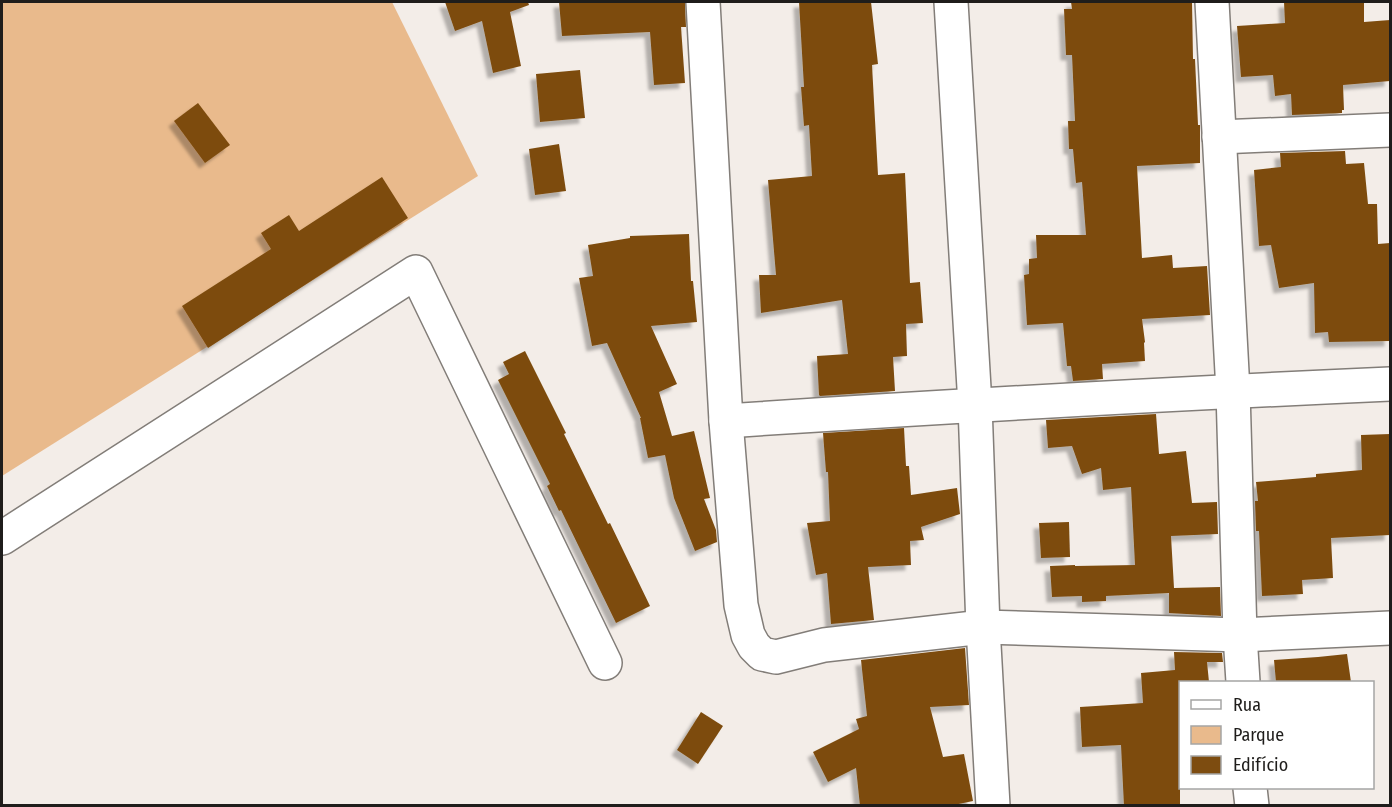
<svg xmlns="http://www.w3.org/2000/svg" width="1392" height="807" font-family="'Fira Sans Condensed',sans-serif">
<style>
.green{fill:#e9ba8c}
.building{fill:#7d4c10;filter:url(#shadow)}
.lines{fill:none;stroke-linecap:round;stroke-linejoin:round}
.minor-casing{stroke:#827d78;stroke-width:36}
.minor{stroke:#fff;stroke-width:33}
</style>
<defs>
<filter id="shadow"><feDropShadow dx="-5.5" dy="5.5" stdDeviation="1.5" flood-color="#0004"/></filter>
</defs>
<rect width="100%" height="100%" fill="#f3ede8"/>
<path class="green" d="M2,2H392L478,176L2,476Z"/>
<g class="building">
<path d="M445,2H528L529,5L510,12L521,66L493,73L482,21L455,31Z"/>
<path d="M559,2H685L686,27H681L685,83L654,85L650,32L562,36Z"/>
<path d="M799,2H871L878,64L872,65L878,175L905,173L910,283L920,282L923,323L906,324L907,356L893,357L895,391L820,396L819,395L817,356L848,354L842,300L761,313L759,275H776L768,180L812,176L809,125L804,126L801,87H804Z"/>
<path d="M1071,2H1192L1193,59H1195L1198,125H1200V163L1137,166L1142,258L1172,255L1173,268L1207,266L1210,315L1142,319L1145,342L1144,343L1145,361L1102,364L1103,379L1073,381L1071,366H1067L1063,323L1027,325L1024,275L1029,274V259L1037,258L1036,235H1086L1082,182L1076,183L1073,149H1069L1068,121H1075L1072,55H1066L1064,9H1072Z"/>
<path d="M1284,2H1364V22L1390,20V81L1343,85L1344,110H1342V113L1292,115L1291,94L1275,96L1273,75L1241,77L1237,26L1285,23Z"/>
<path d="M580,70L585,118L540,122L536,74Z"/>
<path d="M198,103L230,145L205,163L174,121Z"/>
<path d="M559,144L566,191L535,195L529,149Z"/>
<path d="M1345,151L1346,164L1364,163L1368,204H1377L1378,244L1390,243V341L1329,342L1328,332L1315,333L1314,283L1279,288L1271,245L1259,246L1254,170L1281,167L1280,153Z"/>
<path d="M382,177L408,218L208,348L182,306L271,249L261,233L289,215L299,231Z"/>
<path d="M689,234L691,281H693L697,322L651,326L677,384L659,392L672,436L694,431L710,498L704,499L716,530L717,542L695,551L674,498L665,455L648,458L640,418H641L607,343L592,346L579,278L593,276L588,245L630,238V236Z"/>
<path d="M525,351L566,433L564,434L608,524L610,523L650,606L616,623L561,510L559,511L547,486L550,484L498,380L509,374L503,362Z"/>
<path d="M1156,414L1159,454L1186,451L1192,503L1217,502L1218,534L1171,536L1174,588L1220,587L1221,616L1169,613V593L1106,596V601L1082,602V596L1052,597L1050,566L1075,565V566L1135,565L1131,487L1103,490L1101,468L1082,474L1072,446L1048,448L1046,420Z"/>
<path d="M904,428L906,466H909L911,495L957,488L960,514L921,527L924,540L910,541L911,565L868,567L874,620L831,624L827,573L816,575L807,523L830,521L828,472H826L823,433Z"/>
<path d="M1390,434V535L1331,538L1333,578L1302,580L1303,594L1262,596L1259,531H1256L1255,501H1258L1256,482L1316,477V474L1362,470L1361,435Z"/>
<path d="M1069,522L1070,557L1041,558L1039,523Z"/>
<path d="M965,648L969,705L930,707L943,757L964,754L973,801L949,806H860L856,768L828,782L813,752L859,729L856,719L867,716L861,660Z"/>
<path d="M1174,652L1222,653L1223,662H1207L1209,682H1180V806H1124L1121,745L1082,747L1080,707L1143,703L1141,673L1175,670Z"/>
<path d="M1347,654L1351,682H1276L1274,660L1318,657Z"/>
<path d="M701,712L723,726L698,764L677,750Z"/>
</g>
<g class="lines">
<defs>
<g id="minor">
<path d="M703,2L726,421L741,605L748,635L754,646L762,654L776,657L824,645L983,627L1240,635L1390,628"/>
<path d="M951,2L975,405L983,627L993,806"/>
<path d="M1212,2L1233,391L1240,635L1243,682"/>
<path d="M1219,137L1390,130"/>
<path d="M726,421C947,406 1169,394 1390,384"/>
<path d="M2,538L416,272L605,663"/>
<path d="M1250,788L1252,806"/>
</g>
</defs>
<use href="#minor" class="minor-casing"/>
<use href="#minor" class="minor"/>
</g>
<rect width="1392" height="807" fill="none" stroke="#1f1d1b" stroke-width="6"/>
<rect x="1179" y="681" width="195" height="108" fill="#ffffff" stroke="#a5a5a4" stroke-width="1.5"/>
<rect x="1191" y="700" width="30" height="9" fill="#ffffff" stroke="#a5a5a4" stroke-width="1.5"/>
<text x="1233" y="711" font-size="18" fill="#1f1d1b">Rua</text>
<rect x="1191" y="726" width="30" height="18" fill="#e9ba8c" stroke="#a5a5a4" stroke-width="1.5"/>
<text x="1233" y="741" font-size="18" fill="#1f1d1b">Parque</text>
<rect x="1191" y="756" width="30" height="18" fill="#7d4c10" stroke="#a5a5a4" stroke-width="1.5"/>
<text x="1233" y="771" font-size="18" fill="#1f1d1b">Edifício</text>
</svg>
